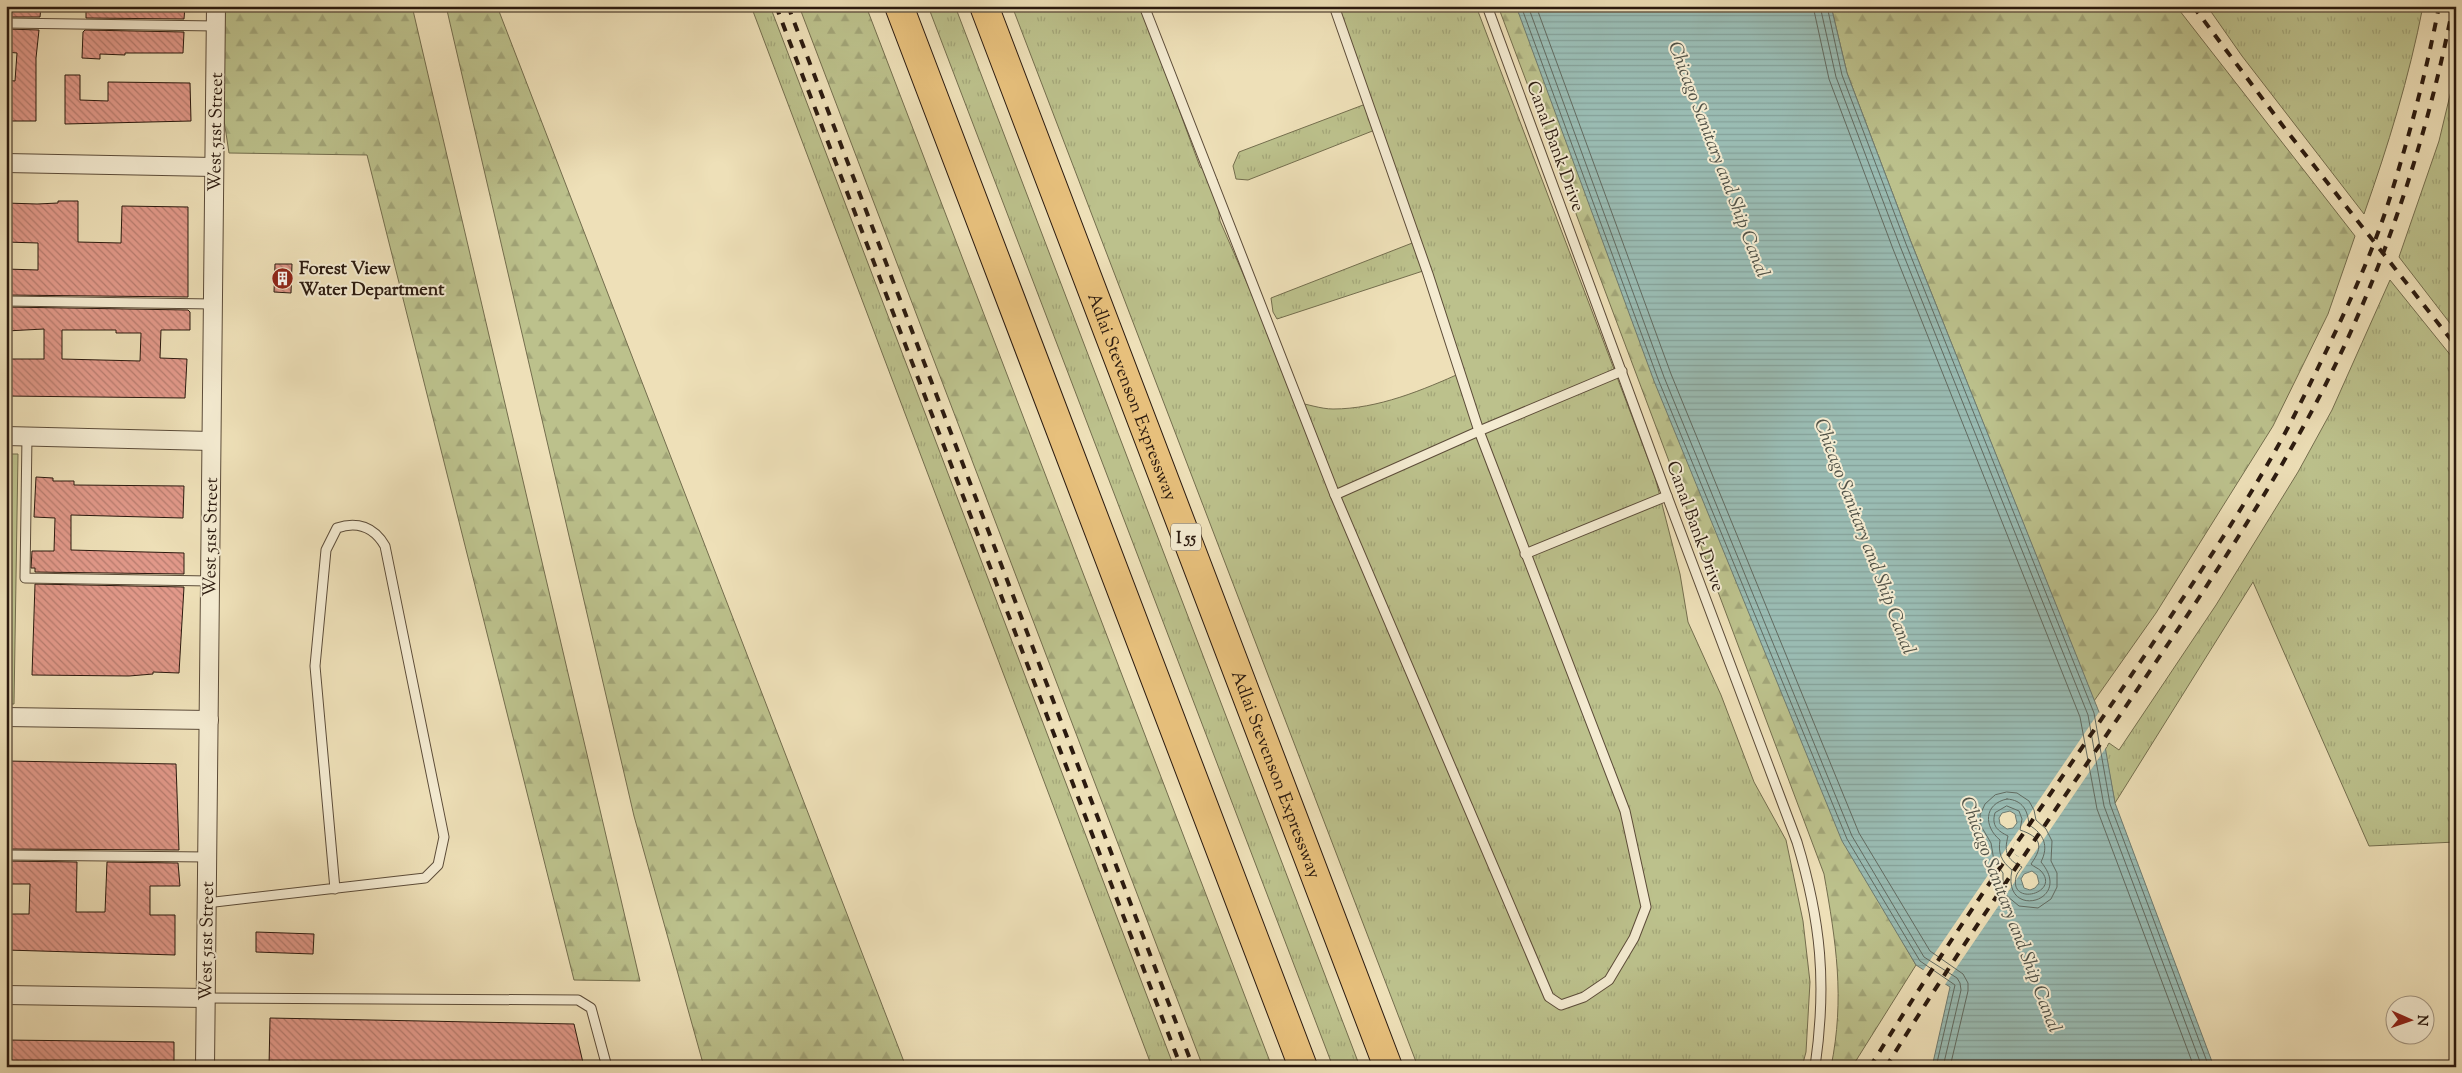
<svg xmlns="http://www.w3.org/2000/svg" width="2462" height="1073" font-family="'Sorts Mill Goudy',serif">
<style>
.grass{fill:url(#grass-tufts);stroke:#746e4e}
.forest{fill:url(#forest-firs);stroke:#746e4e}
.park{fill:#bcc18c;stroke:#746e4e}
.water{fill:url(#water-rules);stroke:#6e7b71;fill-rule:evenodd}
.pier{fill:#eee0b8;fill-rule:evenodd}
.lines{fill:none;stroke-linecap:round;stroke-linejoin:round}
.shore{stroke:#626b61;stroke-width:1}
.building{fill:url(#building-back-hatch);stroke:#2b1a0f;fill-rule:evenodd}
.service-casing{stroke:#5c4c39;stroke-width:11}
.minor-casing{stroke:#5c4c39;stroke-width:20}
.motorway-casing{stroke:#2b1a0f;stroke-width:30}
.service{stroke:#f4ebd1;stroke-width:9}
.minor{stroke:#f4ebd1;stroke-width:18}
.motorway{stroke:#e7c07c;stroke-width:28}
.rail{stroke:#2b1a0f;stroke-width:4;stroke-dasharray:9 9;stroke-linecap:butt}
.labels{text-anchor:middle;stroke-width:4;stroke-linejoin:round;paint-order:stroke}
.shield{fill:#f4ebd1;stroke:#675949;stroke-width:1}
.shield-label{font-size:16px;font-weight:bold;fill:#2b1a0f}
.street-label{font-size:18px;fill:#2b1a0f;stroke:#f4ebd1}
.poi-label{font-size:18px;font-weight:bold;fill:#2b1a0f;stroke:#f4ebd1;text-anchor:start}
.water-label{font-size:19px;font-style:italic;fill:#525348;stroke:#f4ebd1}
</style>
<defs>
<pattern id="grass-tufts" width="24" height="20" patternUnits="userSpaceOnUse" patternTransform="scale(1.25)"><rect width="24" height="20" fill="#bcc18c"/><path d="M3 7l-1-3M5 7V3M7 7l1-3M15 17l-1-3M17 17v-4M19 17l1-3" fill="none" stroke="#a2a578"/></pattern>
<pattern id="forest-firs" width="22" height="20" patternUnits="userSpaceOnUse" patternTransform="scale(1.25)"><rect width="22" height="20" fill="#bcc18c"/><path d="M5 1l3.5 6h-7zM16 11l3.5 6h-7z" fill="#a2a578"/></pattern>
<pattern id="water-rules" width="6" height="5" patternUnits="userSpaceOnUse" patternTransform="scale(1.25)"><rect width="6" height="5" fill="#9abcb3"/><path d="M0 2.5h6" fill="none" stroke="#85a199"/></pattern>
<pattern id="building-back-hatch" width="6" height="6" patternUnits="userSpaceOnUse" patternTransform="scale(1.25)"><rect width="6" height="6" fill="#e2998a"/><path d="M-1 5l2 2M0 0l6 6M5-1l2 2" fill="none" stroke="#b77c6f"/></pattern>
</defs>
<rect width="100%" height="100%" fill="#eee0b8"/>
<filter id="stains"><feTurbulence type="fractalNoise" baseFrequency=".004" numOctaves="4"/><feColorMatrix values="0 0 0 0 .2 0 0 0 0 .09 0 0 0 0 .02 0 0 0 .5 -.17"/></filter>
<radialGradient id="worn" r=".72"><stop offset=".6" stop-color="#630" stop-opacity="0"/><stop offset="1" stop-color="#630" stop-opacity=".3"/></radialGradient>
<g class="grass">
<path d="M751,6H770L1174,1067H1152Z"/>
<path d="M928,6H955L1360,1067H1333Z"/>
<path d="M1012,6H1149L1147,22L1200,167L1217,179C1221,194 1217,206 1220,221L1254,299L1295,402C1307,404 1321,409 1333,409C1378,409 1423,390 1463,372L1429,269L1277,319L1273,312L1271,298L1420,240L1380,128L1248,180L1236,179L1233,166L1239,152L1371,102L1336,6H1476L1655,477L1680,574L1688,622L1721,695L1754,782L1786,840L1803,921L1810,982L1806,1052L1802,1067H1418Z"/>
<path d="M2207,6H2423C2409,78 2388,146 2364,214L2242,56Z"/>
<path d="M2456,70V331L2399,257L2439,141Z"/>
<path d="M2390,280L2456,362V842L2369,846L2253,582L2115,803L2105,750L2109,743L2119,750L2216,605L2298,472L2332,410Z"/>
</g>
<g class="forest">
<path d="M224,6H412L640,981L574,980L367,155L229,153L224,120Z"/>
<path d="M446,6H497L906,1067H704L634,816Z"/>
<path d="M799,6H866L1272,1067H1203Z"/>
<path d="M1498,6H1516L1905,946L1916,965L1852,1067H1831C1845,998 1836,942 1824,874Z"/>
<path d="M1831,6H2176L2355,236L2328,314L2273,426L2156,613L2094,701L1911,242L1847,73Z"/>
</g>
<path class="park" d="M6,454H18L14,704H6Z"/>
<path class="water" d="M1516,6H1831L1847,73L1911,242L2099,712L2115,803L2214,1067H1932L1950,987L1916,965L1842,841L1654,381ZM2010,811L2015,814L2017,823L2013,828L2007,829L2000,824L1999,818L2002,813ZM2018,837L2032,841L2033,854L2023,860L2011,852L2015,839ZM2032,871L2037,875L2039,883L2035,888L2030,890L2024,888L2021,879L2024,874Z"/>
<path class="pier" d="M2099,712L2101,714L2107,746L1944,986L1922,972ZM2019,839L2028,841L2031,846L2029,855L2023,858L2017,856L2013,852L2014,843Z"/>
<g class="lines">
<g class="shore">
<path d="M1521,6L1658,379L1847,839L1920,961L1955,985L1936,1067"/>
<path d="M1528,6L1664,377L1852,836L1924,957L1957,978L1960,983L1961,990L1943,1067"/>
<path d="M1536,6L1671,374L1859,833L1930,951L1963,974L1968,983V991L1950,1067"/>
<path d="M1813,6L1829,79L1893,249L2080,717L2097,809L2194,1067"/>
<path d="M1820,6L1836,77L1900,246L2088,715L2104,806L2202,1067"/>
<path d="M1827,6L1842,75L1906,244L2094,713L2110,804L2209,1067"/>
<path d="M2007,792L2017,793L2029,801L2034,810L2036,820L2046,829L2052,841L2051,861L2057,873V887L2051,899L2038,908L2019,906L2007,896L2003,886V873L1994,861L1991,843L1981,826L1980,815L1985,804L1995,795Z"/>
<path d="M2007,799C2023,800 2028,811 2029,825C2044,834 2049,846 2041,862C2075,902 2001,921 2012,870C2001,861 1998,853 2000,840C1984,827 1983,804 2007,799Z"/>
<path d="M2007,806L2019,811L2022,819L2020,830C2041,837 2044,846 2031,864C2034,867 2038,868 2041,871C2061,893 2009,907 2016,877C2017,873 2020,870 2022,867C2006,859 2004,852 2008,836C1998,831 1991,826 1995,813Z"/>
</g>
</g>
<g class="building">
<path d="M6,6H41L40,17H6Z"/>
<path d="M86,6H185L184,19L86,18Z"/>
<path d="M6,29L39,30L36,58V121H6V80L15,81L17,53L6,52Z"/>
<path d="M85,30L184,32L183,53H125V55L100,54V59L82,58L83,32Z"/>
<path d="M65,75H80V100L108,101V82L190,83L191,121L65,124Z"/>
<path d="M58,201H78V242L121,243L122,206L188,207V297L6,295V269L38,270V243L6,242V203L37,204L58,203Z"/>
<path d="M275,264H292L291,293L274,292Z"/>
<path d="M6,307L188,310L190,312V330H161L160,358L187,359L185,398L6,396V359H44V329L6,331ZM62,330H116V333H141L140,361L62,359Z"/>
<path d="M36,477L53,478V481H74V485L184,486L183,518L71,515V550L184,553V574L35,572V568H31L32,551H54L55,518L34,517Z"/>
<path d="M35,584L184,587L179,673L153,672V674L129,676L32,675Z"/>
<path d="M6,761L176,764L179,850L6,849Z"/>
<path d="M6,861L77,862L76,912H105L107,862L178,863L180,886H150V915H175V955L6,950V914H29L30,884H6Z"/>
<path d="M256,932L314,934L313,954L256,952Z"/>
<path d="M270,1018L574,1024L584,1067H269Z"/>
<path d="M6,1040L174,1042V1067H6Z"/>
</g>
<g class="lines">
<defs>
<g id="service">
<path d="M1144,6L1335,495L1549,997L1561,1005L1584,997L1609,980L1634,938L1646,907L1625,811L1479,431L1428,274L1334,6"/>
<path d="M1487,6L1667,496L1797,842C1821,921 1827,984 1815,1067"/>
<path d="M6,23L216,26"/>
<path d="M6,301L213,304"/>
<path d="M27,436L25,578L210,581"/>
<path d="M1335,495L1479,431L1622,371"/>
<path d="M1525,554L1667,496"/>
<path d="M6,855L207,857"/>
<path d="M206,903L425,878L438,865L444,837L385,546C374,527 357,521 337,528L326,550L315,666L335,889"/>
<path d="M205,998L578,1000L591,1008L607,1067"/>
</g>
<g id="minor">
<path d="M6,163L214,167"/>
<path d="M6,436L211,441"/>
<path d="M6,717L209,720"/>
<path d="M6,995L205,998"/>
<path d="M205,1067L216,6"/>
</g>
<g id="motorway">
<path d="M899,6L1303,1067"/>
<path id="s1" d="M984,6L1388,1067"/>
</g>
</defs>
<use href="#service" class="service-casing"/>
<use href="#minor" class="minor-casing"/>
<use href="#motorway" class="motorway-casing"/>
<use href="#service" class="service"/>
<use href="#minor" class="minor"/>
<use href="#motorway" class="motorway"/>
<g class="rail">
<path d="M776,6L1181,1067"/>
<path d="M788,6L1193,1067"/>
<path d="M2193,6L2286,130L2456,346"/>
<path d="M1870,1067C1959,923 2057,786 2151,646C2200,572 2252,497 2293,418C2327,350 2363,279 2387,207C2408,141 2426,74 2439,6"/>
<path d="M1886,1067C1966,937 2054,813 2139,687C2196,603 2253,518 2302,429C2374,300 2425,151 2453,6"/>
</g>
</g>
<defs>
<symbol id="building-disc" viewBox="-11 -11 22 22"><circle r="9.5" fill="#8f2418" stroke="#f4ebd1"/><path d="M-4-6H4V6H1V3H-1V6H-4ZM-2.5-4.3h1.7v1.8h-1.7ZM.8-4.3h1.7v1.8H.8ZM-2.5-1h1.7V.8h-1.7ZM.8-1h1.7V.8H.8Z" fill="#fff"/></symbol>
</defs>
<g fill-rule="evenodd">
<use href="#building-disc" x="270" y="266" width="25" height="25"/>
</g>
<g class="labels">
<rect class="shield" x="1171" y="523.5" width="30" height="27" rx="4"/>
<g class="shield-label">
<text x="1186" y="543">I 55</text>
</g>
<g class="street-label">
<text transform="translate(215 132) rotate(-89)" y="6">West 51st Street</text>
<text transform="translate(1556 146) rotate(70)" y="6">Canal Bank Drive</text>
<text dy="6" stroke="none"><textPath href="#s1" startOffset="418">Adlai Stevenson Expressway</textPath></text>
<text transform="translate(1696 526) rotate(70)" y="6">Canal Bank Drive</text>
<text transform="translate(210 537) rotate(-89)" y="6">West 51st Street</text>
<text dy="6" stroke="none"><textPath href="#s1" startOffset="822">Adlai Stevenson Expressway</textPath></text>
<text transform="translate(206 941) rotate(-89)" y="6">West 51st Street</text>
</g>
<g class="poi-label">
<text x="299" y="274">Forest View<tspan x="299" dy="21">Water Department</tspan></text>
</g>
<g class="water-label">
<text transform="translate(1720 159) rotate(69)" y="7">Chicago Sanitary and Ship Canal</text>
<text transform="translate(1866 536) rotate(69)" y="7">Chicago Sanitary and Ship Canal</text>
<text transform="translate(2012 914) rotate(69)" y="7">Chicago Sanitary and Ship Canal</text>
</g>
</g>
<rect width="2462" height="1073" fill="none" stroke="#eee0b8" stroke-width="25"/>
<rect x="8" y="8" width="2447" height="1058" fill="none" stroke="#2b1a0f" stroke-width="2.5"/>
<rect x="12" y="12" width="2437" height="1048" fill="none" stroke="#2b1a0f"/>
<g transform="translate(2410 1020) rotate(92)"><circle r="24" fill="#f4ebd1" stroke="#a49783"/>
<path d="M0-4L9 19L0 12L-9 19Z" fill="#8f2418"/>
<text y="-8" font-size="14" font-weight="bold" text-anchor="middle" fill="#2b1a0f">N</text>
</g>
<rect width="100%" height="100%" filter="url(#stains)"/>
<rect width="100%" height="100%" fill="url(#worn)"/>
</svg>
